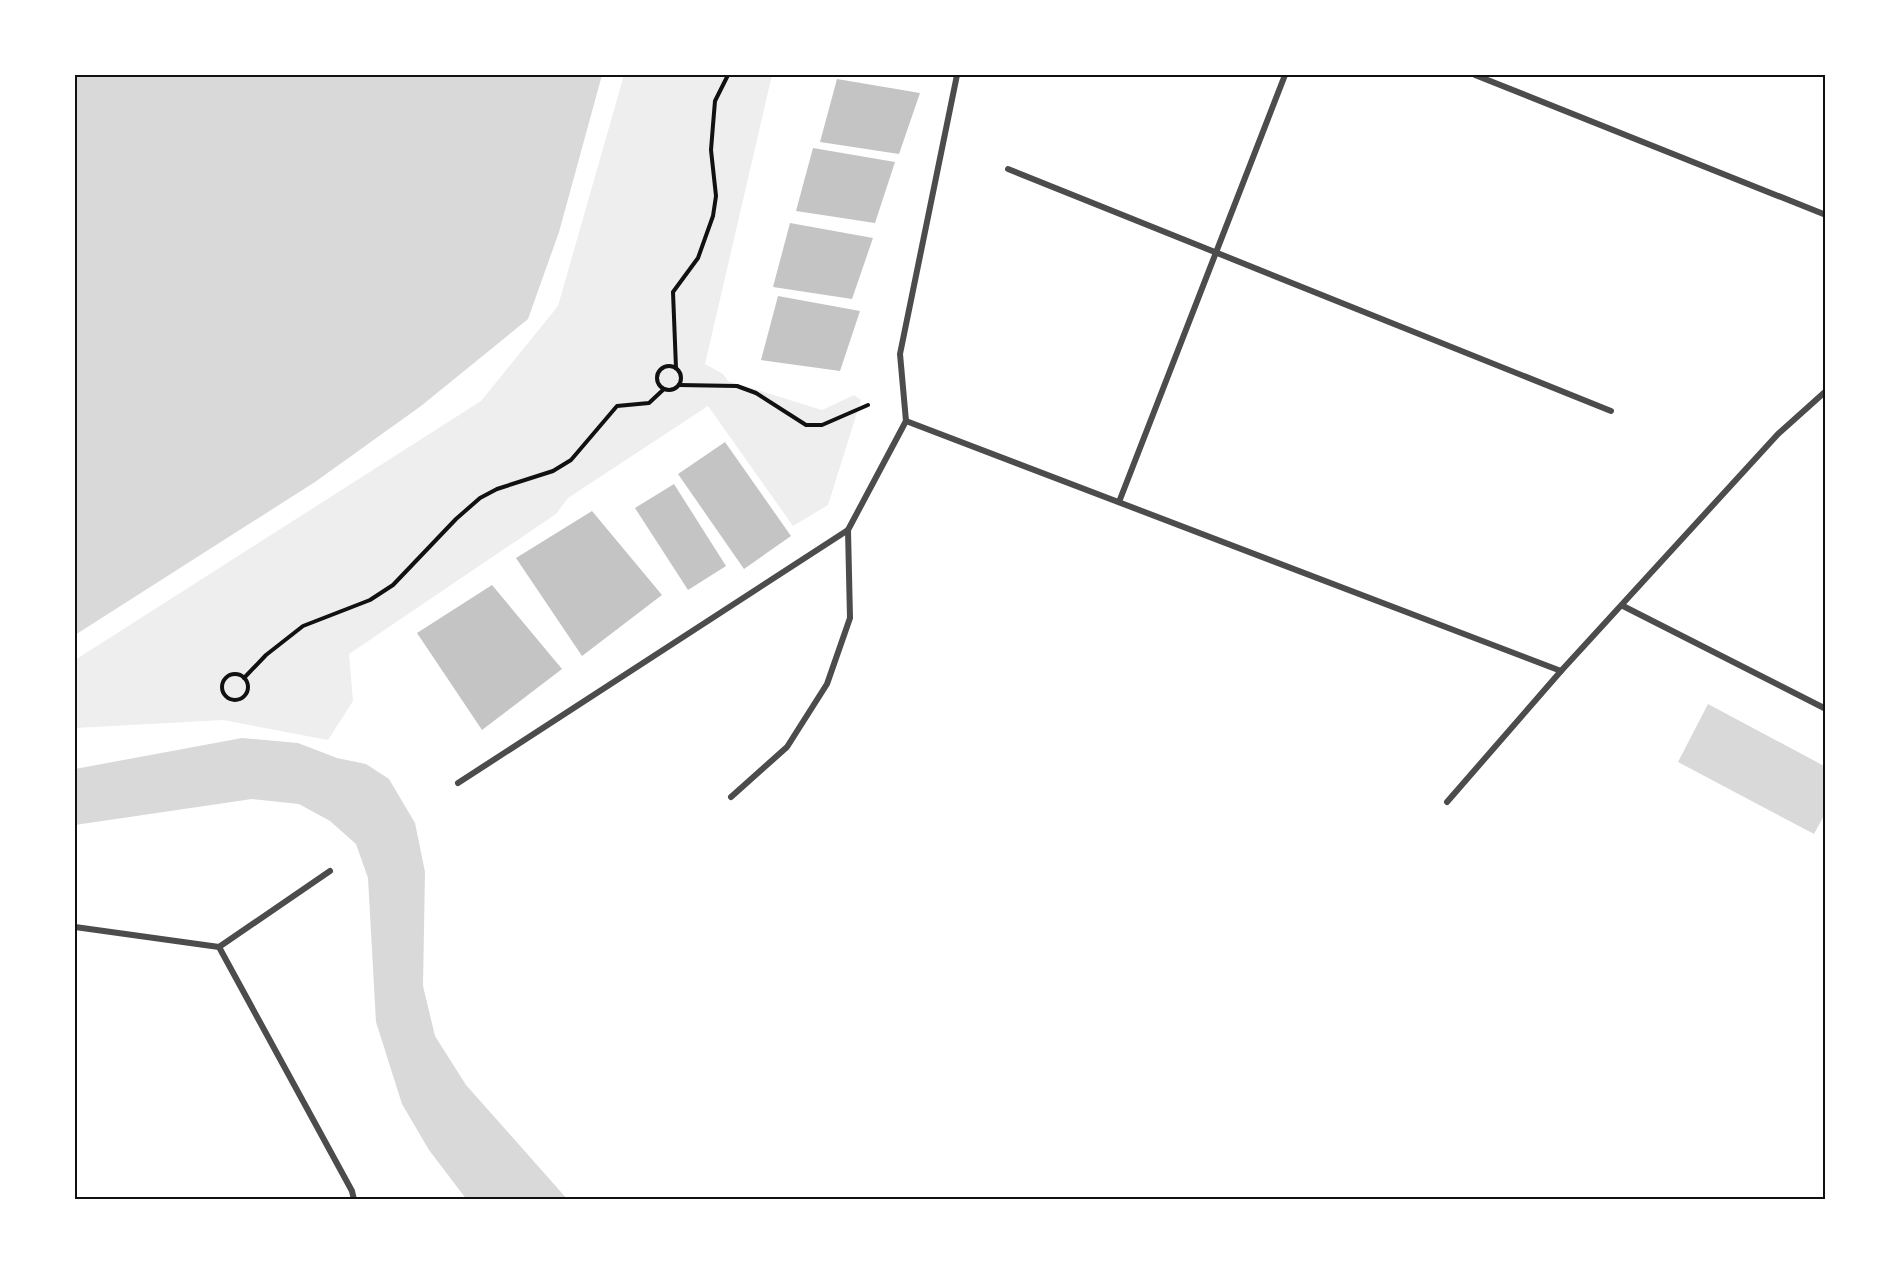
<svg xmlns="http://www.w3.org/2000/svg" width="1901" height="1275" font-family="Inter,sans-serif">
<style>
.green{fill:#eee}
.water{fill:#d9d9d9}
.building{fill:#c4c4c4}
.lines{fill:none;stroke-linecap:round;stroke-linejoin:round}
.path{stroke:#111;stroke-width:4}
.minor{stroke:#4c4c4c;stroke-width:6}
.neatline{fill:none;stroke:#111;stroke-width:2}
</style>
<rect width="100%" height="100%" fill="#fff"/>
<path class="green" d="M624,75H772L705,364L723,374L728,381L822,410L854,395L861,400L828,505L793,526L708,406L568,498L556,514L349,654L353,701L328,740L223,720L75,728V660L481,401L558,306Z"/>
<g class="water">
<path d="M75,75H602L559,232L528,319L421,406L315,482L75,635Z"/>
<path d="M1708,704L1826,767V812L1814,834L1678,762Z"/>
<path d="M242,738L298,743L337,758L366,764L389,779L415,823L425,872L423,986L435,1036L466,1085L568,1200H467L429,1150L402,1104L376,1022L368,878L356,844L330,821L299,804L252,799L75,825V769Z"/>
</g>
<g class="building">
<path d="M837,79L920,93L899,154L820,142Z"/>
<path d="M813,148L895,162L875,223L796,211Z"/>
<path d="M790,223L873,238L852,299L773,287Z"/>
<path d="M778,296L860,311L840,371L761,360Z"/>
<path d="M725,442L791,536L744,569L678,474Z"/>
<path d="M674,484L726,566L688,590L635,508Z"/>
<path d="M592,511L662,595L582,656L516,558Z"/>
<path d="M492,585L562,669L482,730L417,633Z"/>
</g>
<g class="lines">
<g class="path">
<circle cx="669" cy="378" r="12"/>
<path d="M676,368L673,292L698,258L713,216L716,196L711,150L713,125L715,101L728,75"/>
<path d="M679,385L737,386L756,393L806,425H822L868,405"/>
<circle cx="235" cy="687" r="13"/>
<path d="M244,678L266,655L303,626L370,600L393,585L456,519L480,498L497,489L553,471L571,460L617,406L649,403L664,389"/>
</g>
<g class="minor">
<path d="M1475,75L1826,215"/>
<path d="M1008,169L1611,411"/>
<path d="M906,421L1561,671"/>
<path d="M906,421L900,354L957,75"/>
<path d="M1119,502L1285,75"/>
<path d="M1623,606L1826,709"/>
<path d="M458,783L848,530L906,421"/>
<path d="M731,797L787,747L827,684L850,618L848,530"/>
<path d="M1447,802L1561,671L1778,434L1826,391"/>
<path d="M75,927L219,947L330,871"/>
<path d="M219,947L352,1191L354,1200"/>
</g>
</g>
<rect width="1901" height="1275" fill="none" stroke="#ffffff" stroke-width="153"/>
<rect x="76" y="76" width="1748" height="1122" class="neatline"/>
</svg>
